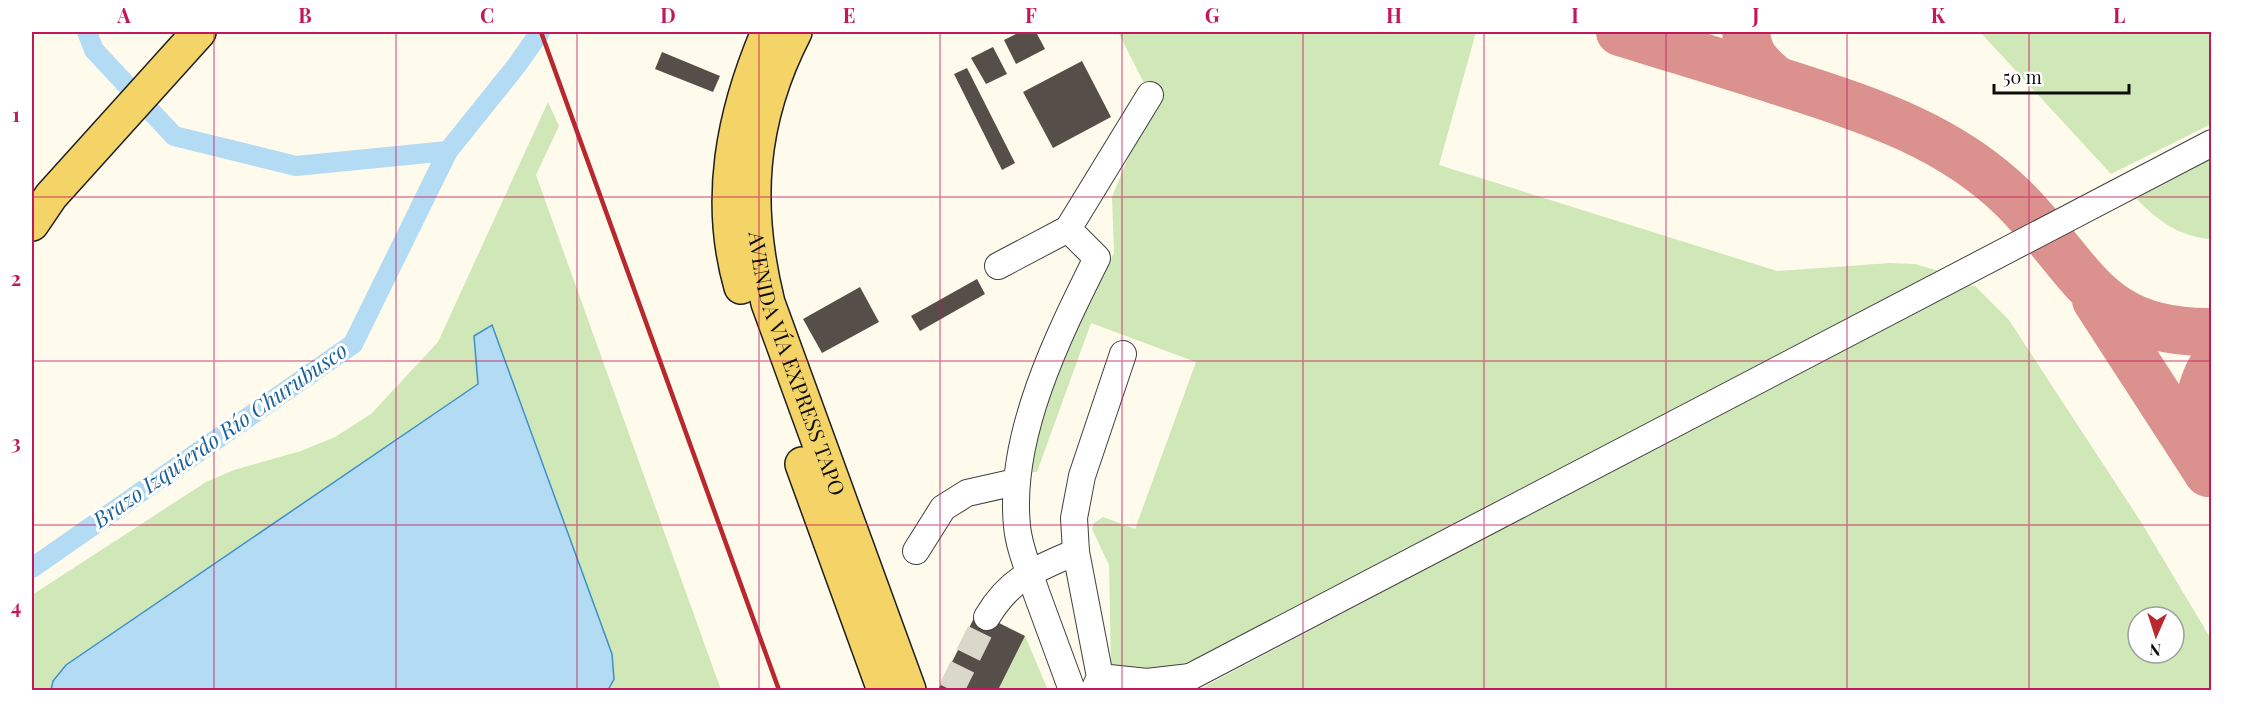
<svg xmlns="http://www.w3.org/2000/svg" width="2243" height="722" font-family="'Playfair Display',serif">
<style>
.green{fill:#d0e7b8;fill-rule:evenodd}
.water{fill:#b3dbf4;stroke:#3d90c9;stroke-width:1.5}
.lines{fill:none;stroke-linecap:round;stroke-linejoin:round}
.canal{stroke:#b3dbf4;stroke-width:20}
.taxiway{stroke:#db928e;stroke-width:48}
.building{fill:#554e49}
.minor-tunnel{stroke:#dad7cb;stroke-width:26;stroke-dasharray:26 13;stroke-linecap:butt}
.minor-casing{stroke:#404040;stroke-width:28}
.major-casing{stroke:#1e1e1e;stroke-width:36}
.minor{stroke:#fff;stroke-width:26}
.major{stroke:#f4d367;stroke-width:33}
.rail{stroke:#b8292f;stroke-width:4.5}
.grid{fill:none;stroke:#c2185b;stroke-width:1.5;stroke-opacity:0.55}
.labels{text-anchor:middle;stroke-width:6;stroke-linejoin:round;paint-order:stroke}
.street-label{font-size:21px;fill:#0d0d0d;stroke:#fff}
.water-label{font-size:22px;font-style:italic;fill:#1a619a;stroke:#fff}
.neatline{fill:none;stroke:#c2185b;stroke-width:2}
.grid-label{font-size:20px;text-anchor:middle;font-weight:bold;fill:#c2185b}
</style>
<rect width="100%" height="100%" fill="#fefbed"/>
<g class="green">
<path d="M1118,32H1476L1439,165L1777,271L1890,263L1915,264L1939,271L1199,657C1163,674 1149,671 1111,666L1109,565L1092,529L1094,523L1103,517L1135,529L1196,362L1091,323L1037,472H1031L1040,430L1062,357L1114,253L1112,197L1152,99Z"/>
<path d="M1980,32H2211V124L2111,174Z"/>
<path d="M548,102L559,126L536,175L721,690H608L614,679L612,654L492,325L474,336L478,384L66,665L53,681L51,690H32V595L206,482L234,470L301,451L335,437L371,414L438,342Z"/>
<path d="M2211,152V239C2177,237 2153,217 2131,193Z"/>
<path d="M1964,284L1975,286L2009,320L2141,522L2211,639V690H1198ZM2138,617H2174V653H2138Z"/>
<path d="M1025,636L1048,690H998Z"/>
</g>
<path class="water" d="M492,325L612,654L614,679L608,690H51L53,681L66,665L478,384L474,336Z"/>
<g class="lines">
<g class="canal">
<path d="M87,32L94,50L174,136L296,166L448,151"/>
<path d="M32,568L353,344L448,151L517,65L540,32"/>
</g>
<g class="taxiway">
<path d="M1620,32C1678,50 1736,67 1794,86C1875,112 1952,138 2014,199C2084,269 2096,334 2212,332"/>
<path d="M1746,32C1748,56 1758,65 1776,80"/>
<path d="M2096,300L2208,473"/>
<path d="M2205,465C2195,435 2195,395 2212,367"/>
</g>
</g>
<g class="building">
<path d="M1020,32H1036L1045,49L1016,64L1004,40Z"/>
<path d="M993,47L1007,74L986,84L971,58Z"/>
<path d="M662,52L720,76L713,92L655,69Z"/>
<path d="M1082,61L1111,117L1053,148L1023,92Z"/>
<path d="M967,68L1015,163L1002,170L954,74Z"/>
<path d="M977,279L985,294L920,331L911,316Z"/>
<path d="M860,287L879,322L822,353L803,319Z"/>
<path d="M977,612L1025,636L998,690H938Z"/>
</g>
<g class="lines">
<path class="minor-tunnel" d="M951,690L987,617"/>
<defs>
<g id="minor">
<path d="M1068,229L1097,258C1058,336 1008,436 1017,526C1019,548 1029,571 1036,592C1048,625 1060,658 1072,690"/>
<path d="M998,266L1068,229L1150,95"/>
<path d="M916,551L943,508L967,493L1016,482"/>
<path d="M987,617C1010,578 1036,569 1076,552"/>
<path d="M1100,677L1147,682L1190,677"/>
<path d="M1094,690L1100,677L1076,552L1074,518L1082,476L1123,354"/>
<path d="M1170,690L1190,677L2212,143"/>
</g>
<g id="major">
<path id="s1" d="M795,32C749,121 744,206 768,303L909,690"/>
<path d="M32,224L51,196L199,32"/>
<path d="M741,287C716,200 733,114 768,32"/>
<path d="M802,464L884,690"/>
</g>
</defs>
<use href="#minor" class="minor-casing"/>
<use href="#major" class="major-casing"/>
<use href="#minor" class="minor"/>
<use href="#major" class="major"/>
<path class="rail" d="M541,32L779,690"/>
</g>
<path class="grid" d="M214,32V690M396,32V690M577,32V690M759,32V690M940,32V690M1122,32V690M1303,32V690M1484,32V690M1666,32V690M1847,32V690M2029,32V690M32,197H2212M32,361H2212M32,525H2212"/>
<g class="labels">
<g class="street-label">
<text dy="7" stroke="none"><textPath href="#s1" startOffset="345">AVENIDA VÍA EXPRESS TAPO</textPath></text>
</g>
<g class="water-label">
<text transform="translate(220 435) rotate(-35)" y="8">Brazo Izquierdo Río Churubusco</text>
</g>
</g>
<rect width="2243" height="722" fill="none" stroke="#ffffff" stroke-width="66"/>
<g transform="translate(2156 635) rotate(183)"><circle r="28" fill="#ffffff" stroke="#9e9e9e" stroke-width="1.5"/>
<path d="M0-4.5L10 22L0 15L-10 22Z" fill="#b8292f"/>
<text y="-9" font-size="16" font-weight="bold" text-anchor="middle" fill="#0d0d0d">N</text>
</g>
<path d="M1994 84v9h135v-9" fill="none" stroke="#0d0d0d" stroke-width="3"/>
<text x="2003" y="84" font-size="18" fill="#0d0d0d" stroke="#ffffff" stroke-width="4.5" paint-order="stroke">50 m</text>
<rect x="33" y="33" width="2177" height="656" class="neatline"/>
<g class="grid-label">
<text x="124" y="23">A</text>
<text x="305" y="23">B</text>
<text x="487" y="23">C</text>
<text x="668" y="23">D</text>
<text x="849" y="23">E</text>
<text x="1031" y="23">F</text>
<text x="1212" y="23">G</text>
<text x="1394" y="23">H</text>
<text x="1575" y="23">I</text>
<text x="1756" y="23">J</text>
<text x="1938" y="23">K</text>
<text x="2119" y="23">L</text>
<text x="16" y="122">1</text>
<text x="16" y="286">2</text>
<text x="16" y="450">3</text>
<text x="16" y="614">4</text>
</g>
</svg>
